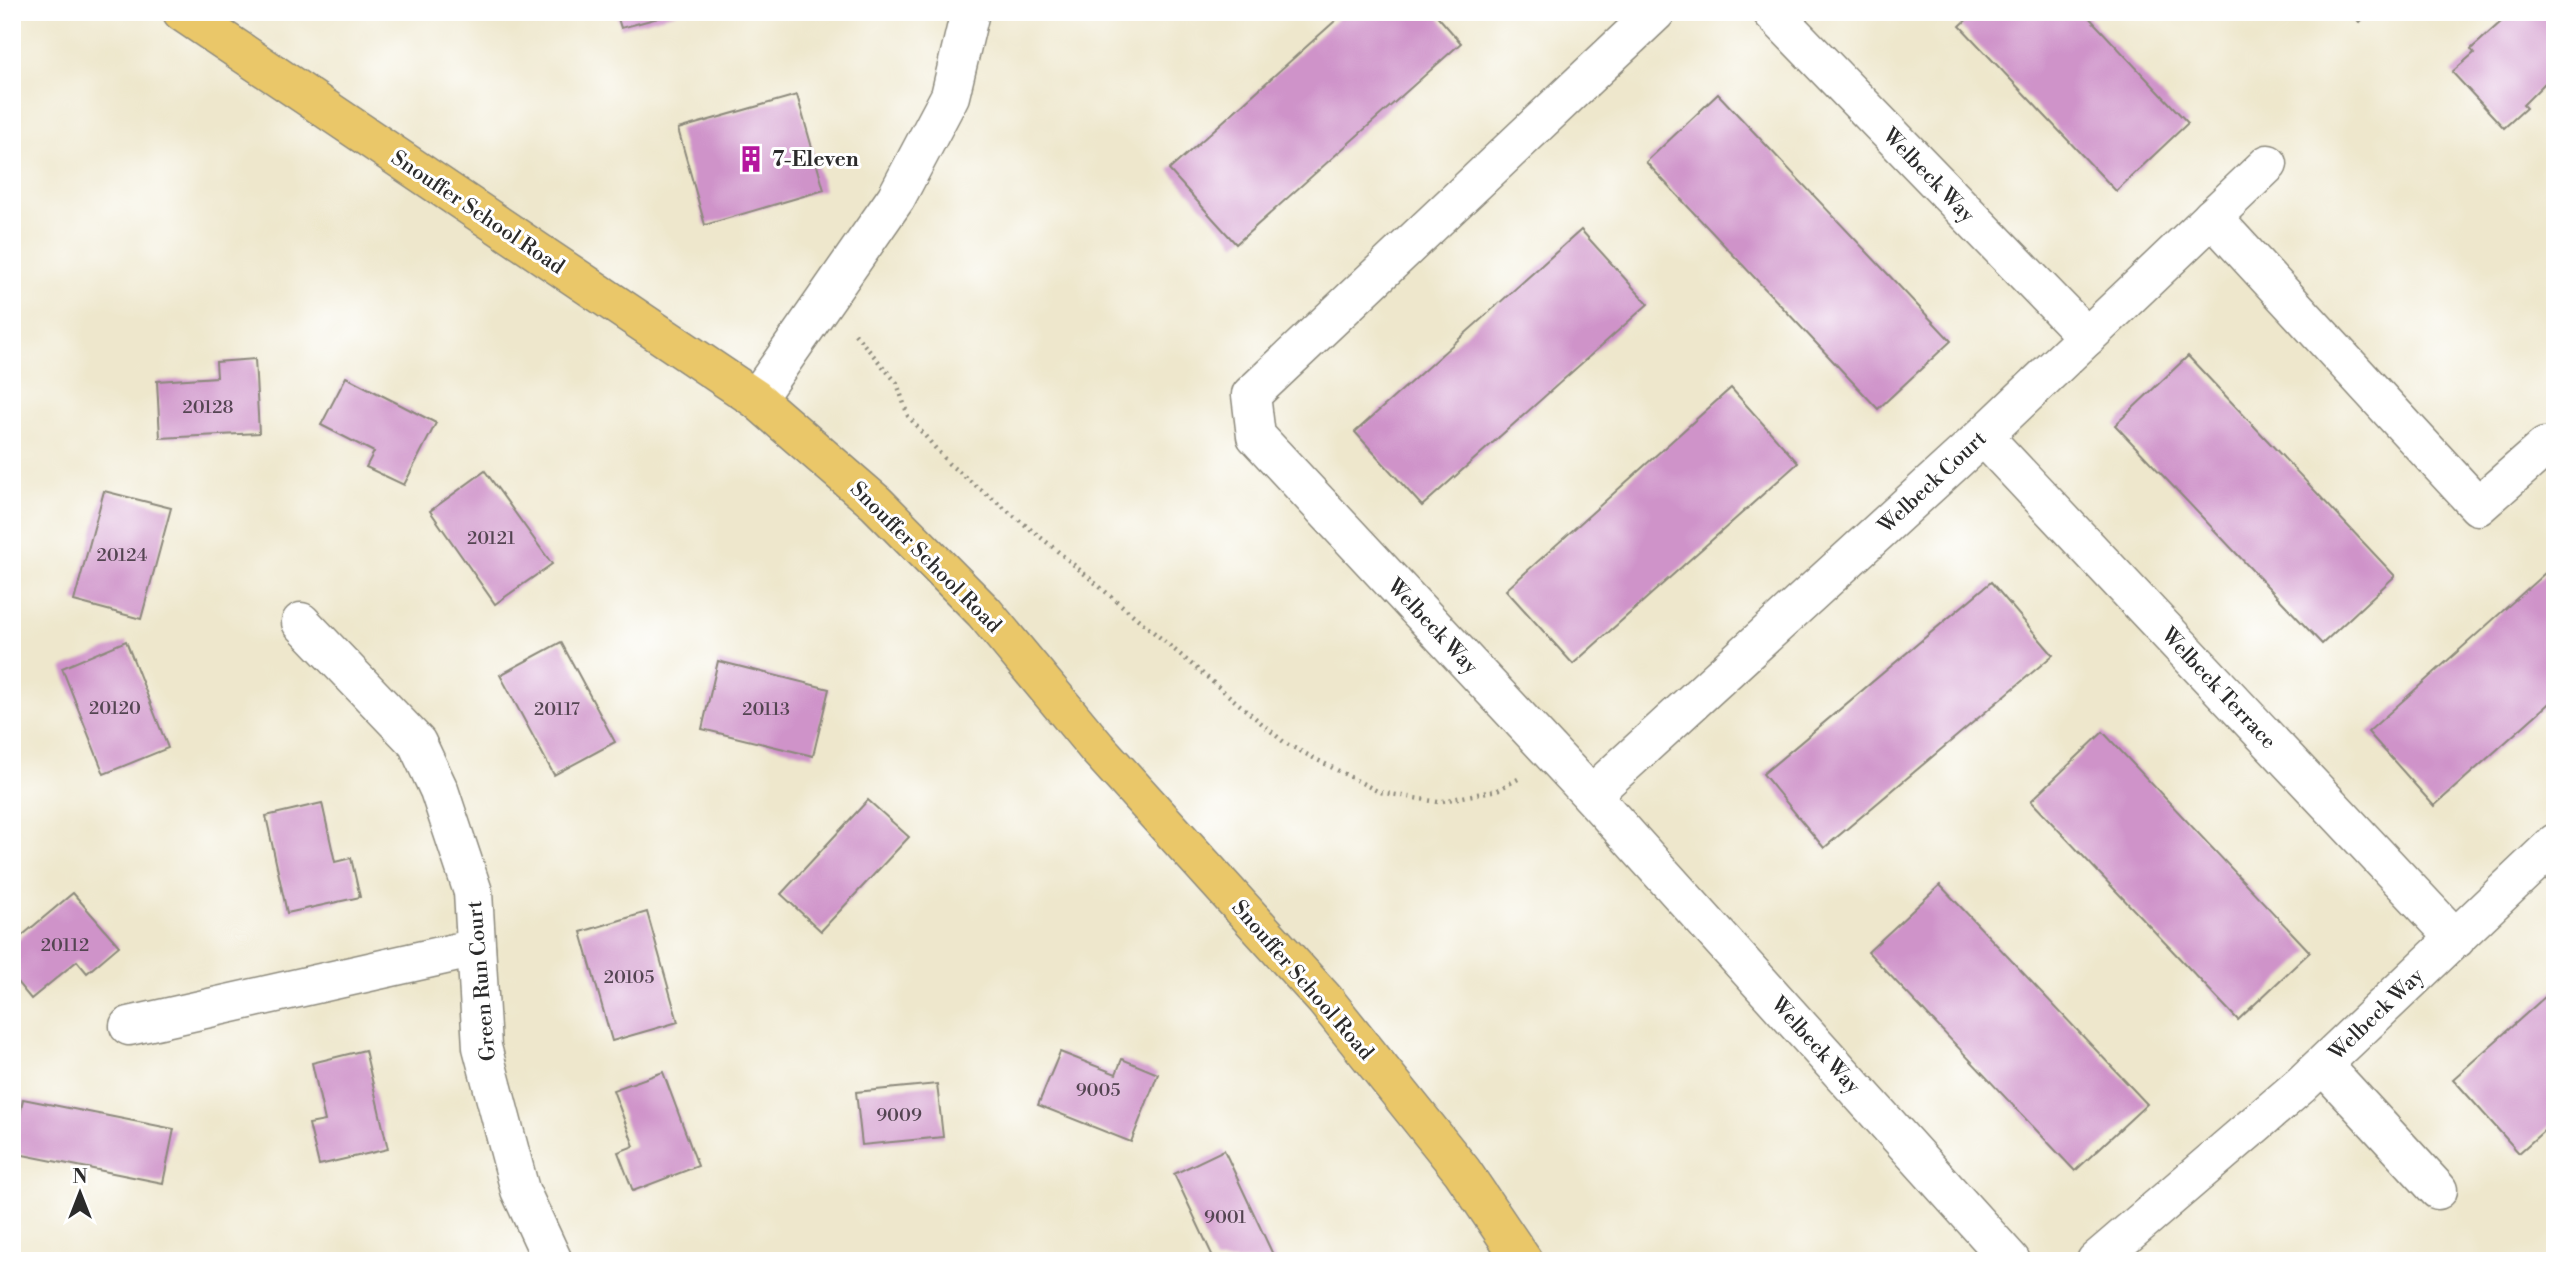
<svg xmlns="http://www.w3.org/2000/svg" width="2567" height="1273" font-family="'Libre Bodoni',serif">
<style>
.building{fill:#cf93c9}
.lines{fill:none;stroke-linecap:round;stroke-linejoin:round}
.minor-casing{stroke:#8c897c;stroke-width:41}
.major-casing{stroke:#8c897c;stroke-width:41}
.path{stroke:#8c897c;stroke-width:4.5;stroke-dasharray:2 5;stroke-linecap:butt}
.minor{stroke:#fff;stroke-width:38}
.major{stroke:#eac769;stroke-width:38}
.labels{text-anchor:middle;stroke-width:6;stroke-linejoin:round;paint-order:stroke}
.number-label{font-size:18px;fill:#544552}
.poi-label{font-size:21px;font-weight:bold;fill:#2b2b2b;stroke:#fff;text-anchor:start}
.street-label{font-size:21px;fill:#2b2b2b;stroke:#fff}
</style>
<rect width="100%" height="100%" fill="#fff"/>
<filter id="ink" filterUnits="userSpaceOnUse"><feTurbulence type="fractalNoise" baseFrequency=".0143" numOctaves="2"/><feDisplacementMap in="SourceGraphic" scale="14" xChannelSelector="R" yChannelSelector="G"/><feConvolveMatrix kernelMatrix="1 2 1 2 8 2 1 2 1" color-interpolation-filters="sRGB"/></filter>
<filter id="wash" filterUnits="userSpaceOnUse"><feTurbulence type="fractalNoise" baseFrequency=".00686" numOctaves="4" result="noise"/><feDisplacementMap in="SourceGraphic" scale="28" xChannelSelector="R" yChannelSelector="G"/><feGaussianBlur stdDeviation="1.57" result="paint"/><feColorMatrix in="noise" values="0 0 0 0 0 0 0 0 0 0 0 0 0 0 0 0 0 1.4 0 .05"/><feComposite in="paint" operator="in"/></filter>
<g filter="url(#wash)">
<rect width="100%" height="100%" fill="#eee7cc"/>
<g id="blocks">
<g class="building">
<path d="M616,12H677V13L621,28Z"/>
<path d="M1345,12H1434L1461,43L1236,244L1169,170Z"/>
<path d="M1975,12H2084L2188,123L2116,191L1960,26Z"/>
<path d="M2351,12H2369L2359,22Z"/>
<path d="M2512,12L2519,15L2522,12H2555V73L2523,105L2526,108L2504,128L2452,72L2474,53L2471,49Z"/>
<path d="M1718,94L1951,341L1878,409L1646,162Z"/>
<path d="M797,95L824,190L705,225L678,129Z"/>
<path d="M1581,230L1648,304L1422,506L1355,432Z"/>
<path d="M2188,356L2395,576L2322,644L2115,425Z"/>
<path d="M255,359L259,433L160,438L157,381L217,377L216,362Z"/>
<path d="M346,377L436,423L404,485L366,467L374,452L321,425Z"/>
<path d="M1731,388L1798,463L1573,664L1506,590Z"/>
<path d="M485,471L552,564L495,604L430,511Z"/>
<path d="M104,491L171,508L141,619L74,601Z"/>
<path d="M2555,564V698L2434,806L2368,732Z"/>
<path d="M1991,582L2053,655L1824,848L1763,774Z"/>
<path d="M126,641L168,748L104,774L62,668Z"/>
<path d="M561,642L615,742L554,775L500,675Z"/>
<path d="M718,661L829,689L813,756L702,729Z"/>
<path d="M2103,732L2310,952L2238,1020L2031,801Z"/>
<path d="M868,800L909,837L821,931L781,894Z"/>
<path d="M322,803L335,862L351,858L360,897L287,913L266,816Z"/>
<path d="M1940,885L2147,1104L2075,1171L1868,952Z"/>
<path d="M73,893L119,946L87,973L77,961L31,999L12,976V944Z"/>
<path d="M647,912L678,1022L612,1041L581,932Z"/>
<path d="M2555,988V1121L2519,1153L2453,1079Z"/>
<path d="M365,1050L388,1149L319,1165L309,1124L325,1121L312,1063Z"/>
<path d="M1060,1052L1116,1074L1122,1059L1158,1074L1131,1142L1038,1105Z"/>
<path d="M663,1072L698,1166L633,1191L618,1152L634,1146L613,1090Z"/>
<path d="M937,1084L943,1137L862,1145L856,1092Z"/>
<path d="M23,1099L174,1129L163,1183L13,1153Z"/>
<path d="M1224,1150L1276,1261H1215L1174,1174Z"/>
</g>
</g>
</g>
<g filter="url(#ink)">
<use href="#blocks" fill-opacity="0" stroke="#8c897c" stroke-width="2"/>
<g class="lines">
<defs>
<g id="minor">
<path d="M1656,12L1251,395L1256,436L1591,795L2011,1261"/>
<path d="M1772,12L2087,337"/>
<path d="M2212,217L2478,506L2545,447"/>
<path d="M756,399L896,198L950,96L970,12"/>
<path d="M1983,436L2456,939"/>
<path d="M301,622L417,743L439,790L473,892L482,1047L520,1190L553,1261"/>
<path d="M1591,795L1983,436L2268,164"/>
<path d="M129,1026L476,948"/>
<path d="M2323,1065L2438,1190"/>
<path d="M2096,1261L2301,1085L2555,843"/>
</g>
<path id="major" d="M182,12L756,399L876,503L984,612L1097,748L1325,1000L1462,1171L1523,1261"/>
</defs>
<use href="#minor" class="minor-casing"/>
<use href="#major" class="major-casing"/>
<path class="path" d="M855,334L897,383L908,416L949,464L1049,544L1285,743L1379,792L1438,802L1497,790L1518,779"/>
<use href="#minor" class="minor"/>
<use href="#major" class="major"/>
</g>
</g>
<defs>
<symbol id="building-bare" viewBox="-9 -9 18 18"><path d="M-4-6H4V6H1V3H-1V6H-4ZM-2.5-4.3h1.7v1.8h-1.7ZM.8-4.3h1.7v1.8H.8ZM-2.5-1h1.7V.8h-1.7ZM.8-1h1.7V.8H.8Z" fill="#b5179e" stroke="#fff" stroke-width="2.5" paint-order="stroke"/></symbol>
</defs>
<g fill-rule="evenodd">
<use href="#building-bare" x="732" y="140" width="38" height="38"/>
</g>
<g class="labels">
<g class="number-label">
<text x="208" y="413">20128</text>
<text x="491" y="544">20121</text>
<text x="122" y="561">20124</text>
<text x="115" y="714">20120</text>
<text x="557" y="715">20117</text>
<text x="766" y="715">20113</text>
<text x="65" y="951">20112</text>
<text x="629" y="983">20105</text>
<text x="1098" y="1096">9005</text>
<text x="899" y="1121">9009</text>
<text x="1225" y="1223">9001</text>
</g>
<g class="poi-label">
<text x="772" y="166">7-Eleven</text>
</g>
<g class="street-label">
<text transform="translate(1929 175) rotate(46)" y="7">Welbeck Way</text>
<text transform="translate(478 212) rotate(34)" y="7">Snouffer School Road</text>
<text transform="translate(1932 482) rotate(-43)" y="7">Welbeck Court</text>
<text transform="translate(926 557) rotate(45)" y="7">Snouffer School Road</text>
<text transform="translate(1433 626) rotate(47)" y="7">Welbeck Way</text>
<text transform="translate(2219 688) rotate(47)" y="7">Welbeck Terrace</text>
<text transform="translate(1303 980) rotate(49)" y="7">Snouffer School Road</text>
<text transform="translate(481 981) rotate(-95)" y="7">Green Run Court</text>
<text transform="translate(2376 1014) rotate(-44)" y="7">Welbeck Way</text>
<text transform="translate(1816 1045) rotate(48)" y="7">Welbeck Way</text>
</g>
</g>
<rect width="2567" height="1273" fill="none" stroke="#fff" stroke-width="42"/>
<g transform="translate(80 1193)" stroke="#ffffff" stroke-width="5" paint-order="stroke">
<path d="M0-5L12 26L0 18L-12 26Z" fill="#2b2b2b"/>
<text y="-10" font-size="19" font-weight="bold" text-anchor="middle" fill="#2b2b2b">N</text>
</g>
</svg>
